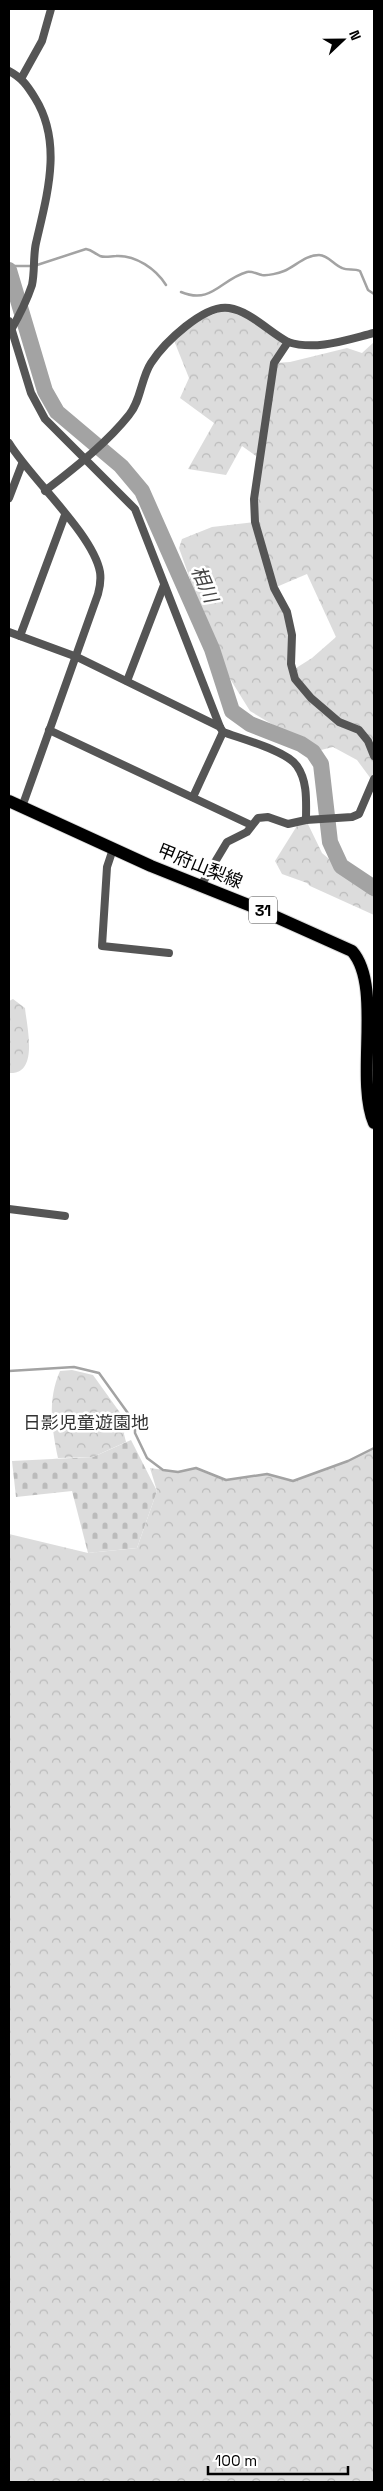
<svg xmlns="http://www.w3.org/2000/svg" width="383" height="2491" font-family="'Space Grotesk','Noto Sans JP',sans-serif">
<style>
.forest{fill:url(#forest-crowns);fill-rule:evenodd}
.cemetery{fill:url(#cemetery-stones)}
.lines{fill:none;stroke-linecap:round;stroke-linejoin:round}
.stream{stroke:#a3a3a3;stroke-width:2.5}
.river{stroke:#a3a3a3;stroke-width:16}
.primary-casing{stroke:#dbdbdb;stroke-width:14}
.minor{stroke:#555;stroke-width:8}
.primary{stroke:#000;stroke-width:12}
.labels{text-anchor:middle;stroke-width:5;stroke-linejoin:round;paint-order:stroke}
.shield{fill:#fff;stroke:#4c4c4c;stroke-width:1}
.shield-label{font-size:16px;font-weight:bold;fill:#000}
.street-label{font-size:18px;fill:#000;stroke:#fff}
.park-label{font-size:18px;fill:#333;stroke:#fff}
.water-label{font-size:19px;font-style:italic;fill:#444;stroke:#fff}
</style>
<defs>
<pattern id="forest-crowns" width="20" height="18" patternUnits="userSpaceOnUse" patternTransform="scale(1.25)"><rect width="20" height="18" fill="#dcdcdc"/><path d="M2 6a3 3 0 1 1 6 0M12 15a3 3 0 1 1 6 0" fill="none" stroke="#bbb"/></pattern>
<pattern id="cemetery-stones" width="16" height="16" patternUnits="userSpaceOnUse" patternTransform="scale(1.25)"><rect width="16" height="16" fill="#dcdcdc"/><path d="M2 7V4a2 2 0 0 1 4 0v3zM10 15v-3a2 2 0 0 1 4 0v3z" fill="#bbb"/></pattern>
</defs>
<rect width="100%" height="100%" fill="#fff"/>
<g class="forest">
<path d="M229,308L288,342L275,363L290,362L347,348L362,353L374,342V783L357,760L333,747L317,751L250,711L219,661L179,548L182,539L212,527L255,522L260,459L242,446L226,475L188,469L214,423L180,398L189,378L173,338L192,323ZM307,574L336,637L312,658L293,670L287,612L274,588Z"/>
<path d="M306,820L322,853L355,881L374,891V915L310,886L307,883L282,874L275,861L300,821Z"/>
<path d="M13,999L25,1008C27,1028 39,1075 9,1073V1001Z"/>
<path d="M72,1370L93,1375L126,1421L124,1434L126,1442L93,1457L58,1458C52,1428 47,1401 60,1371Z"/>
<path d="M374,1448V2482H9V1534L88,1553L137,1548L157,1491L150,1468L178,1472L196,1468L226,1480L267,1474L293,1481L348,1461Z"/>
</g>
<path class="cemetery" d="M131,1440L157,1491L137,1548L88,1553L72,1491L16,1497L12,1461L93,1457Z"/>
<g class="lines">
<g class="stream">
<path d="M9,266H34L86,249C92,250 94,253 100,256C105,258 111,256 116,256C136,255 156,269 166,285"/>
<path d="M181,292C212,305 221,279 247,272C252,271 257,274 262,275C268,276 279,273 284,271C296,266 305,255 319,255C328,255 334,265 342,268C348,271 354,268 360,271L368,290L374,294"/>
<path d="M9,1371L74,1367L99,1373L135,1423V1433L147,1458L163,1470L178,1472L196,1468L226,1480L267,1474L293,1481L348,1461L374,1448"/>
</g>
<path class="river" d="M9,270L45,391L57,412L121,466L142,491L212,649L232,711L250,724L301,744L313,752L321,764L330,842L341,866L374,888"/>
<defs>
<path id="primary" d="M9,801L151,866L256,908L352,951C383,986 355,1078 374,1123"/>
</defs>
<use href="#primary" class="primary-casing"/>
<g class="minor">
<path d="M9,71C22,78 27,85 35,98C63,143 47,195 36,243C33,256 35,271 32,285C27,300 19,316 11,330"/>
<path d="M22,77L42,41L51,9"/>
<path d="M9,321L31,393L45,419L135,509L220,727"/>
<path d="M374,333C346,340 316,351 288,342L274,363L254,499L255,522L274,588L287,612L292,635L291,664L295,679L311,698L339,722L359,730L368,741L374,756"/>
<path d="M9,443C31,479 93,534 100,572C101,579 100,587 98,594L22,807"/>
<path d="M45,491C74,468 106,444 129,415C141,401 141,378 151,363C164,343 204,304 229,308C250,311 269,332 288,342"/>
<path d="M9,498L22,464"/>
<path d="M9,632L77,657L220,727L223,732C242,739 287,751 297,766C308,782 306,802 306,820L288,824L268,817L258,818L247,832L227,842L200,887"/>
<path d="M20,636L65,515"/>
<path d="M127,681L164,585"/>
<path d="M49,730L251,825"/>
<path d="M193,797L223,732"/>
<path d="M306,820L352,817L359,814L374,779"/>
<path d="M113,849L107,867L102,946L169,953"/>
<path d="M9,1209L65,1216"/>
</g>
<use href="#primary" class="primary"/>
</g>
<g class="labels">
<rect class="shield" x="249" y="896.5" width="28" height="27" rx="4"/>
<g class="shield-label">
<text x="263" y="916">31</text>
</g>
<g class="street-label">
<text transform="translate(200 866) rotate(22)" y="6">甲府山梨線</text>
</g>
<g class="park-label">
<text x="86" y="1429">日影児童遊園地</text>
</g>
<g class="water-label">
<text transform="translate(205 584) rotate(66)" y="7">相川</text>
</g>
</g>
<rect width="383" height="2491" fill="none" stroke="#000000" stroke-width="20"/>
<g transform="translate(343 40) rotate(68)" stroke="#ffffff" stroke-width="4" paint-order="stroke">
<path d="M0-4L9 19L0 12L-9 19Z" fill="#000000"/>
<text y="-8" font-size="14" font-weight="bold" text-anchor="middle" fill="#000000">N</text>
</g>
<path d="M208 2466v8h140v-8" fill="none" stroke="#000000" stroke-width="2.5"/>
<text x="215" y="2466" font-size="15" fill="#000000" stroke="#ffffff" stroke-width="4" paint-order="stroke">100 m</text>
</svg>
